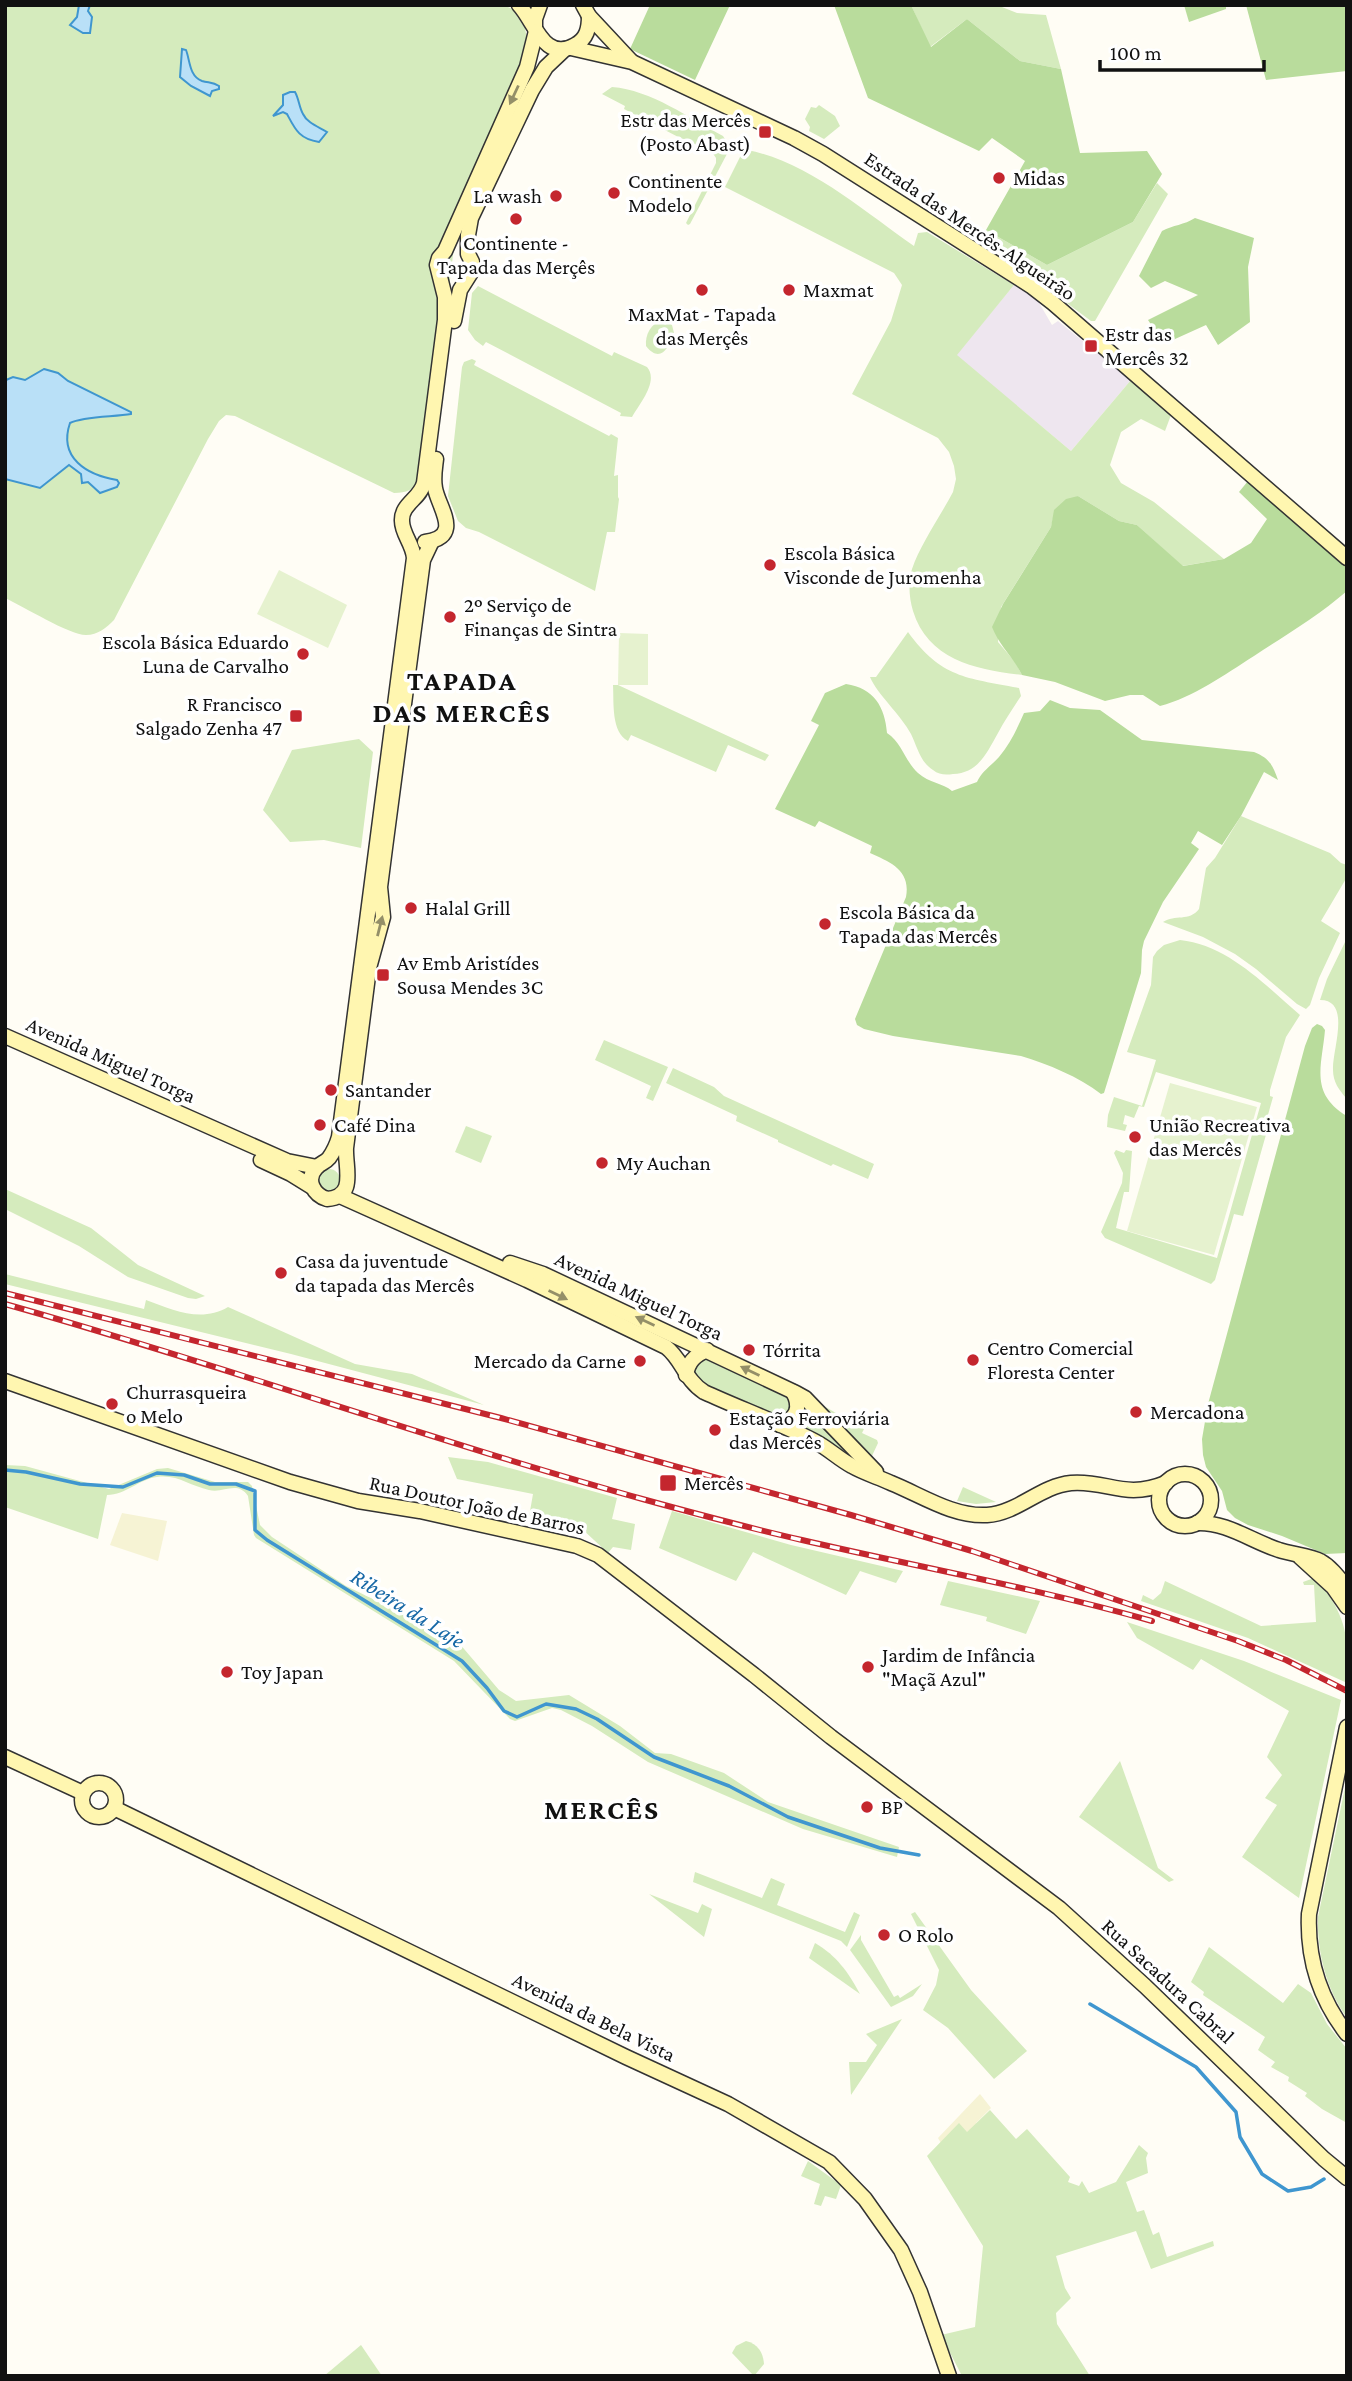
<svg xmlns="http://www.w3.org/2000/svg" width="1352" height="2381" font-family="'Crimson Pro',serif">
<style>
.industrial{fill:#eee6ef}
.farmland{fill:#f6f3d4}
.green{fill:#d5ebbd}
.forest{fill:#b9dc9c}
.pitch{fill:#e6f2cf}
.water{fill:#b9e0f7;stroke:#3f96cf;stroke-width:2}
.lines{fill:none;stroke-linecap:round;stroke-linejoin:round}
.stream{stroke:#3f96cf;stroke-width:3.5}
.secondary-casing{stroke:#333;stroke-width:17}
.secondary{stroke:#fff6b0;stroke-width:14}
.rail-casing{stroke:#c4262e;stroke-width:6}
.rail{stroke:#fff;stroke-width:3.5;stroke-dasharray:10;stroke-linecap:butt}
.oneway{fill:#948f68}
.poi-dot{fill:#c4262e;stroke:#fff;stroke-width:2.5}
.labels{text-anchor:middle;stroke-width:7;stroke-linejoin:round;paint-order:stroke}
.poi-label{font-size:21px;fill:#111;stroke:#fff;text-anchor:start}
.street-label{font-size:21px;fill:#111;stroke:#fff}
.water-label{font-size:23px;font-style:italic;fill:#1768a6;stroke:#fff}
.district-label{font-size:28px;font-weight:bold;letter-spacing:2px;fill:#111;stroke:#fff}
</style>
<rect width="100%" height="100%" fill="#fffdf5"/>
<path class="industrial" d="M1014,285L1038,301L1052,325L1058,321L1131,380L1071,451L956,355Z"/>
<g class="farmland">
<path d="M122,1513L167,1521L158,1561L110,1545Z"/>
<path d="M980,2094L991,2108L976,2123L996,2143H941L938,2138Z"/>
</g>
<g class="green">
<path d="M5,5H504L512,9L525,28L527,39L524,54L498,112L458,214L439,370L419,479C413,490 407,493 394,493L235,416L226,415L219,421L208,439L114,620C106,628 98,635 86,635C69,635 23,606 5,598Z"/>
<path d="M911,5H997L1017,13L1046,15L1061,69L1020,61L967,19L930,47Z"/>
<path d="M612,87C651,90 689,118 723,136L729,146L728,152L690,224L688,225L686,223L716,163V158L710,149L688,142L624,109L625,106L602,94Z"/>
<path d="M819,105L835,116L840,126L824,139L809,131L810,127L805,119L811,107L816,108Z"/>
<path d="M747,150C807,161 865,212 914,246L918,233L927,232L1014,285L957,355L1071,451L1131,380L1171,415L1165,431L1141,419L1121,432L1110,465L1121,483L1154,502L1224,559L1182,566L1137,525L1119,521L1078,496L1055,510L1051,527L1001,607L998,642L1015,662L1022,675C977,670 928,660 913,611C909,598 908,582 912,569C920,545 941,515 953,492L956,479L954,466L949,452L938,438L852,394L891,321L902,285L894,273L725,187L742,153Z"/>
<path d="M1157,183L1168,194L1095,321H1091L982,240L986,230L1047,265L1133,222Z"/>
<path d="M478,286L612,356L614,352L647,367C659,381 640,403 632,417L620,416L621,413L486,342L483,346L475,340L468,330L472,293Z"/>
<path d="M662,320L672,325L674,333C669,348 660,364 646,346C645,334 651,324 662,320Z"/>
<path d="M472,359L476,361L474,365L609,436L611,434L618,438L614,476L618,475V497L619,499L615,532H607L595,591L479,532L466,528L458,521L448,496L462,367L464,362Z"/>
<path d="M908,632C941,678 967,678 1019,688L1021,696C1013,708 1005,720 998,733C987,752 979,773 953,774C946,775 939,775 933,770C920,762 917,746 911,734C901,715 877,694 870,677H876Z"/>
<path d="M613,685H618L769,755L765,761L728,745L716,772L631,735L628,741C611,732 614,703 613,685Z"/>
<path d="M359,739L373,752L361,848L324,840L290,842L263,810L292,750Z"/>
<path d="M1241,816L1330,853L1341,863L1347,865V877L1321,921L1340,933L1319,978L1310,1005L1306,1009L1297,1004L1256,969L1235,954L1203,937L1163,922C1175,914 1189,922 1199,909L1206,868L1215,858Z"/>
<path d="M1347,938V1099C1339,1090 1333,1082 1333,1070C1332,1050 1352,1000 1320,1000L1327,979Z"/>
<path d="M1180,940C1228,945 1265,985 1300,1015L1286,1037L1270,1090V1096L1273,1097L1266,1122L1269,1124L1243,1216L1234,1214L1215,1280L1211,1284L1105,1238L1101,1232L1122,1183L1123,1173L1114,1153L1116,1150L1124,1153L1126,1150L1132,1151L1129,1192H1124L1116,1228L1217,1258L1261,1103L1156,1072L1144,1107L1139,1106L1134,1118L1125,1115L1123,1124L1127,1125L1125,1131L1107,1127L1108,1115L1114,1097L1142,1106L1156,1060L1127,1052L1151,985L1153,957L1157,951L1164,945Z"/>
<path d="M604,1040L668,1067L653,1101L646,1098L651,1086L595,1060Z"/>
<path d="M673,1068L714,1087L724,1096L874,1164L868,1179L833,1164L831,1166L778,1142V1140L736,1121L737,1116L666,1083Z"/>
<path d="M466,1126L492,1136L481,1163L455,1152Z"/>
<circle cx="329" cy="1180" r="11"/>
<path d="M5,1189L91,1228L138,1265L205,1296L196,1299L188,1298L128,1277L79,1246L5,1209Z"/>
<path d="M5,1274L144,1309L146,1300C173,1310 201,1323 228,1307L355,1364L412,1374L484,1405L291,1354L5,1284Z"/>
<path d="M708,1357L786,1392L793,1408L781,1420L705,1389L693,1376L694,1365Z"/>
<path d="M815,1401L864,1429L862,1433L877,1440L878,1443L871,1458Z"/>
<path d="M804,1402L856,1460L793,1427L801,1418Z"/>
<path d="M448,1457L488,1462L617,1498L612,1519L635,1524L631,1550L613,1547L608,1553L581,1528L529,1517L533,1494L457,1479Z"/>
<path d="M5,1465L25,1466L109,1489L157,1469L168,1468L215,1482H248L252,1486L260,1525L272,1537L346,1586L443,1633L441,1637L447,1643L453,1636L499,1690L516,1701L569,1695L620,1726L655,1753L671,1754L724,1773L768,1802L899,1847L897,1857L803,1829L648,1762L592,1726L561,1710L552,1708L515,1721L510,1719L454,1661L256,1538L254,1535L248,1496C237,1480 223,1494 209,1490C190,1486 177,1474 157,1477C139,1479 126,1495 107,1495L98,1539L5,1507Z"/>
<path d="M963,1487L996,1502L976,1504L957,1501Z"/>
<path d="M672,1511L791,1545L903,1571L896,1583L860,1571L846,1595L753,1552L736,1581L659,1548Z"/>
<path d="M1314,1578C1344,1608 1352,1640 1345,1682L1248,1638L1141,1601L1143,1595L1153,1600L1161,1593L1165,1581L1261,1626L1316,1622L1314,1585H1304L1303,1582Z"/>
<path d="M948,1581L1040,1601L1026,1634L986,1621L987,1617L940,1605Z"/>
<path d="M1127,1622L1244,1661L1341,1700L1299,1898L1242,1857L1277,1805L1265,1798L1282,1775L1267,1757L1289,1711L1201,1659L1193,1670L1137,1638Z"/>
<path d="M1120,1761L1158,1868L1174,1880L1169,1882L1079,1817Z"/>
<path d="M1347,1778V2018C1326,1989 1317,1952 1318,1917Z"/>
<path d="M695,1872L762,1898L771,1878L785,1884L777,1905L845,1932L854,1912L860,1915L847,1947L841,1941L693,1882Z"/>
<path d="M649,1894L698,1913L702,1904L712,1909L704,1937Z"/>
<path d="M915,1912L971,1990L1027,2051L994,2079L948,2028L923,2010L936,1985L939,1970L911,1914Z"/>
<path d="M861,1935V1940L894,1997L898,1995L900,1998L922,1984L913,1996L891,2007L850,1950Z"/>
<path d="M815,1943C837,1956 848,1972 860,1994L809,1958Z"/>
<path d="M1209,1947L1283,2003L1298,1984L1311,1993L1327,2024L1347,2049V2123L1322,2109L1305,2096L1307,2093L1288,2081L1289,2077L1271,2067L1275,2062L1258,2050L1265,2037L1203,1995L1204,1992L1191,1982Z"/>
<path d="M902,2019L851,2095L849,2062H866L877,2045L866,2034Z"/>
<path d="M990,2110L1016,2139L1027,2129L1070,2177L1068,2182L1079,2186L1082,2181L1089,2193L1116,2182L1139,2145L1148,2153L1146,2158L1148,2173L1126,2182L1137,2212L1144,2210L1153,2235L1159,2232L1167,2257L1213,2241L1214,2246L1151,2269L1136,2231L1056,2256L1065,2288L1071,2298L1056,2313L1057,2324L1090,2376H962L941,2335L975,2327L983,2246L927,2156L959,2123L967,2132Z"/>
<path d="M808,2161L841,2185L836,2199L825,2196L821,2206L814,2204L820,2184L801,2176Z"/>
<path d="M746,2341C758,2344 763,2352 764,2364L754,2376L732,2353L736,2346Z"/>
<path d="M361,2345L382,2376H324Z"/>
</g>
<g class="forest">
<path d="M650,5H730L695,80L630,49Z"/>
<path d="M834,5H911L931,47L967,19L1020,61L1061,69L1080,153L1147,151L1162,174L1133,222L1047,265L986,230L1025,161L992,138L979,151L868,98Z"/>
<path d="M1184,5H1226V9L1189,22Z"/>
<path d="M1246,5H1347V71L1266,80Z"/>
<path d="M1195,218L1254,238L1248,267L1250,322L1218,345L1206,325L1164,344L1148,320L1198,295L1165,281L1151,288L1139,276L1162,231C1173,225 1184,225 1195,218Z"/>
<path d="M1248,481L1347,566V591C1318,616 1286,635 1254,656C1224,675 1194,697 1160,706L1143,695H1130L1105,701L1055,682L1022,675C1013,657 999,645 992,627L1003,604L1051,527L1054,510L1066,499L1078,496L1119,521L1137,525L1183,566L1224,559L1251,543L1267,519L1239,492Z"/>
<path d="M846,684C874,688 885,707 887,733C902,743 905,761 918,773C929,783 943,783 952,791L977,782C981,772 992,765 999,757C1010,744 1017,729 1024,713L1040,711L1050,700L1070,708L1100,710L1142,740L1254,752C1269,758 1273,765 1278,780L1264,772L1241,816L1222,845L1198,831L1191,843L1199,849L1163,902L1144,941L1142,950L1141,973L1104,1093L1101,1094C1079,1077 1048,1064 1021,1056L893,1036L864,1029L857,1025L855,1019L906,897C911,870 890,862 870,853L872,846L819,821L815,827L775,809L819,725L811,721L825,693Z"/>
<path d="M1317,1024L1322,1026L1325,1030C1322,1066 1309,1093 1347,1116V1553L1325,1554L1282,1536L1248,1525L1235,1518L1227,1510L1222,1491L1206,1467L1203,1455L1202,1439L1208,1404L1305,1046L1312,1028Z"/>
</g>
<g class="pitch">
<path d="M279,570L347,605L328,648L257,614Z"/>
<path d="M619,633L648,634V685H618Z"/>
<path d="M1170,1083L1257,1107L1214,1255L1127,1231Z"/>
</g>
<g class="water">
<path d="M79,5H90L88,11L92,17L90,33H83L70,25L77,17Z"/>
<path d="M182,49L186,50C190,60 189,76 202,81C209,83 213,82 219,86V89L212,91L210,96L191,86L180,77Z"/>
<path d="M290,92H295C299,99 299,107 303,114C307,123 319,127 327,132L319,142C299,139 295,129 287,114L283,112L273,116L283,105V95Z"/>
<path d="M44,369L58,373L68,381L131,412V414C114,417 84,416 70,423C58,458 87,475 117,480L119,483L117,487L100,493L88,482L82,483L81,474L69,465L40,488L5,479L6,380L13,377L25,380Z"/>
</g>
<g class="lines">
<g class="stream">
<path d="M5,1470L26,1472L80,1484L123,1487L157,1473L184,1475L210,1484H236L255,1491V1530L267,1540L462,1661L487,1688L504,1711L517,1717L546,1704L576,1709L597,1719L654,1757L729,1786L788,1817L880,1848L919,1855"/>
<path d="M1090,2004L1196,2067L1236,2112L1240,2137L1262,2174L1288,2191L1311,2187L1324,2179"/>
</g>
<defs>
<g id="secondary">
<path d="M519,5C535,22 544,63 575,45C587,39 589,28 589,16"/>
<path d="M583,5L589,16L631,61"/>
<path d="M535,27V19L540,5"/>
<path d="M571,48L632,62L794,138L823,154L1031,286L1053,303L1347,558"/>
<path d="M454,321L460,290L472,271V262L468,254V235L471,218L532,90L546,67L565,49"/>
<path d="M432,541L423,560L385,848L380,887L383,917L369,968L346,1148C345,1168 357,1197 327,1199C314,1195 305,1180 316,1168C320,1163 325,1163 329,1158C334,1151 337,1144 339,1137L414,558C413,544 402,534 402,521C401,504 420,499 424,483L445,320V297L437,265L439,258L445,251L527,67L536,31"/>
<path d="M425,542C464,537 438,507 435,488C433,478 435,468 436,459"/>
<path d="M5,1036L287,1161L317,1167"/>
<path d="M261,1160L291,1174L312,1187"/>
<path d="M340,1196L527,1280L666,1347C682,1359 685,1380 704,1392C741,1409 780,1423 816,1442C829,1449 839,1459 852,1466C864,1473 878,1477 891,1483C921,1495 953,1517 987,1515C1018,1513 1040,1486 1071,1483C1108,1480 1124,1500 1166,1483"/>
<path d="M510,1263L543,1274L796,1393L805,1398L876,1472"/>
<path d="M686,1375C688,1362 695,1355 707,1350"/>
<path d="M5,1381L290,1482L358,1501L420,1511L577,1546L598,1555L754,1675L831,1737L1059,1908L1145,1986L1324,2159L1347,2178"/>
<path d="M780,1425C796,1419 802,1408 793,1392"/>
<circle cx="1185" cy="1500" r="26"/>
<path d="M1197,1523C1227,1522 1251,1541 1279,1550C1290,1554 1312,1556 1320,1561C1331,1567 1339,1578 1347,1588"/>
<path d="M1300,1557L1333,1587L1347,1607"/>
<path d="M1347,1727L1309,1914C1307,1958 1319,1998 1347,2034"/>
<path d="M5,1757L83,1793"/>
<circle cx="99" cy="1800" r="17"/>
<path d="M114,1808L626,2057L728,2104L829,2162L865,2199L901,2250L920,2292L949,2376"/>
</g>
</defs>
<use href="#secondary" class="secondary-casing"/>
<use href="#secondary" class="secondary"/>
<defs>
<g id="rail">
<path d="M5,1293L501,1418L851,1515L972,1551L1238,1641L1286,1660L1347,1691"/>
<path d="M5,1304C220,1364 430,1440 646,1500C697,1514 749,1528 802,1540C918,1567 1036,1588 1152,1621"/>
</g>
</defs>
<use href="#rail" class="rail-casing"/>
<use href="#rail" class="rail"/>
</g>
<defs><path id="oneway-solid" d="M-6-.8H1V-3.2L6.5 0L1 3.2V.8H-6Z" transform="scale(1.75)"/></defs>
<g class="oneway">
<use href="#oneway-solid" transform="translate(514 95) rotate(115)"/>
<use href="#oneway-solid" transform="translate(380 926) rotate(-76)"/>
<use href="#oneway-solid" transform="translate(558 1295) rotate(26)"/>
<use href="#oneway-solid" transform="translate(645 1321) rotate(-155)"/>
<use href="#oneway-solid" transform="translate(750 1371) rotate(-154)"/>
</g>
<g class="poi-dot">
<rect x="758" y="125" width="14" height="14" rx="3.5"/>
<circle cx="999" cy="178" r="7"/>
<circle cx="614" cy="193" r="7"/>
<circle cx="556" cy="196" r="7"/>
<circle cx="516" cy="219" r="7"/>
<circle cx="702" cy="290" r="7"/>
<circle cx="789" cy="290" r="7"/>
<rect x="1084" y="339" width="14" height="14" rx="3.5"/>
<circle cx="770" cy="565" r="7"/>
<circle cx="450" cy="617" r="7"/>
<circle cx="303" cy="654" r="7"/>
<rect x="289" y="709" width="14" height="14" rx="3.5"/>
<circle cx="411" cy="908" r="7"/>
<circle cx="825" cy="924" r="7"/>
<rect x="376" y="968" width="14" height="14" rx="3.5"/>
<circle cx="331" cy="1090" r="7"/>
<circle cx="320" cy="1125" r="7"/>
<circle cx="1135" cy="1137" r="7"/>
<circle cx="602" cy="1163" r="7"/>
<circle cx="281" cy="1273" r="7"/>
<circle cx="749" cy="1350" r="7"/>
<circle cx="973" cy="1360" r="7"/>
<circle cx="640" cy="1361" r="7"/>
<circle cx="112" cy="1404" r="7"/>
<circle cx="1136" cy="1412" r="7"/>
<circle cx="715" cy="1430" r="7"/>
<rect x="659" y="1474" width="18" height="18" rx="3.5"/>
<circle cx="868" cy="1667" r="7"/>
<circle cx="227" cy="1672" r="7"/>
<circle cx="867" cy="1807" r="7"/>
<circle cx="884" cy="1935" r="7"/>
</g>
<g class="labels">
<g class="poi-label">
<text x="751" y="127" text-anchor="end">Estr das Mercês<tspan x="751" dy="24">(Posto Abast)</tspan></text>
<text x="1013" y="185">Midas</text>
<text x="628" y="188">Continente<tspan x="628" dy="24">Modelo</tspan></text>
<text x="542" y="203" text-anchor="end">La wash</text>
<text x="516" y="250" text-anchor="middle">Continente -<tspan x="516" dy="24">Tapada das Merçês</tspan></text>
<text x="803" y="297">Maxmat</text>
<text x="702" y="321" text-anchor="middle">MaxMat - Tapada<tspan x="702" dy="24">das Merçês</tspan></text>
<text x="1105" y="341">Estr das<tspan x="1105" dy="24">Mercês 32</tspan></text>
<text x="784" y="560">Escola Básica<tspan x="784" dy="24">Visconde de Juromenha</tspan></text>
<text x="464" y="612">2º Serviço de<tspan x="464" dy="24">Finanças de Sintra</tspan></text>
<text x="289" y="649" text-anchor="end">Escola Básica Eduardo<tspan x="289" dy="24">Luna de Carvalho</tspan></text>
<text x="282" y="711" text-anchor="end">R Francisco<tspan x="282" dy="24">Salgado Zenha 47</tspan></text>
<text x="425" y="915">Halal Grill</text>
<text x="839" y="919">Escola Básica da<tspan x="839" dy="24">Tapada das Mercês</tspan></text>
<text x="397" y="970">Av Emb Aristídes<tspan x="397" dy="24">Sousa Mendes 3C</tspan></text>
<text x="345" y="1097">Santander</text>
<text x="334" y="1132">Café Dina</text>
<text x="1149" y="1132">União Recreativa<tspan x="1149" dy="24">das Mercês</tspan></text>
<text x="616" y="1170">My Auchan</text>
<text x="295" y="1268">Casa da juventude<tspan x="295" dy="24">da tapada das Mercês</tspan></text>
<text x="987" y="1355">Centro Comercial<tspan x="987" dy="24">Floresta Center</tspan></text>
<text x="763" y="1357">Tórrita</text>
<text x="626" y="1368" text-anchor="end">Mercado da Carne</text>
<text x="126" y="1399">Churrasqueira<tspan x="126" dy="24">o Melo</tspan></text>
<text x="1150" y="1419">Mercadona</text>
<text x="729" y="1425">Estação Ferroviária<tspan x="729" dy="24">das Mercês</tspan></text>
<text x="684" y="1490">Mercês</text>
<text x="882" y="1662">Jardim de Infância<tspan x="882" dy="24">"Maçã Azul"</tspan></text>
<text x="241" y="1679">Toy Japan</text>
<text x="881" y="1814">BP</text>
<text x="898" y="1942">O Rolo</text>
</g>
<g class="street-label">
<text transform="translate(970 226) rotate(34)" y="7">Estrada das Mercês-Algueirão</text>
<text transform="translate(111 1060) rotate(24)" y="7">Avenida Miguel Torga</text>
<text transform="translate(639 1296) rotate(25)" y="7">Avenida Miguel Torga</text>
<text transform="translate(477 1505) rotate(12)" y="7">Rua Doutor João de Barros</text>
<text transform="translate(1168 1981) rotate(43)" y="7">Rua Sacadura Cabral</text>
<text transform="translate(594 2017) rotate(26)" y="7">Avenida da Bela Vista</text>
</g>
<g class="water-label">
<text transform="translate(408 1608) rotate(32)" y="8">Ribeira da Laje</text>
</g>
<g class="district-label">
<text x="462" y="690">TAPADA<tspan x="462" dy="32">DAS MERCÊS</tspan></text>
<text x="602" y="1819">MERCÊS</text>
</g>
</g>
<rect width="1352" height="2381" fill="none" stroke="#111111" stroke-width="14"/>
<path d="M1100 60v10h164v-10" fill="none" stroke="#111111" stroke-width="3.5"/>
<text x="1110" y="60" font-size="21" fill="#111111" stroke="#ffffff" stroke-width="5" paint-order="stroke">100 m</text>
</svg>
